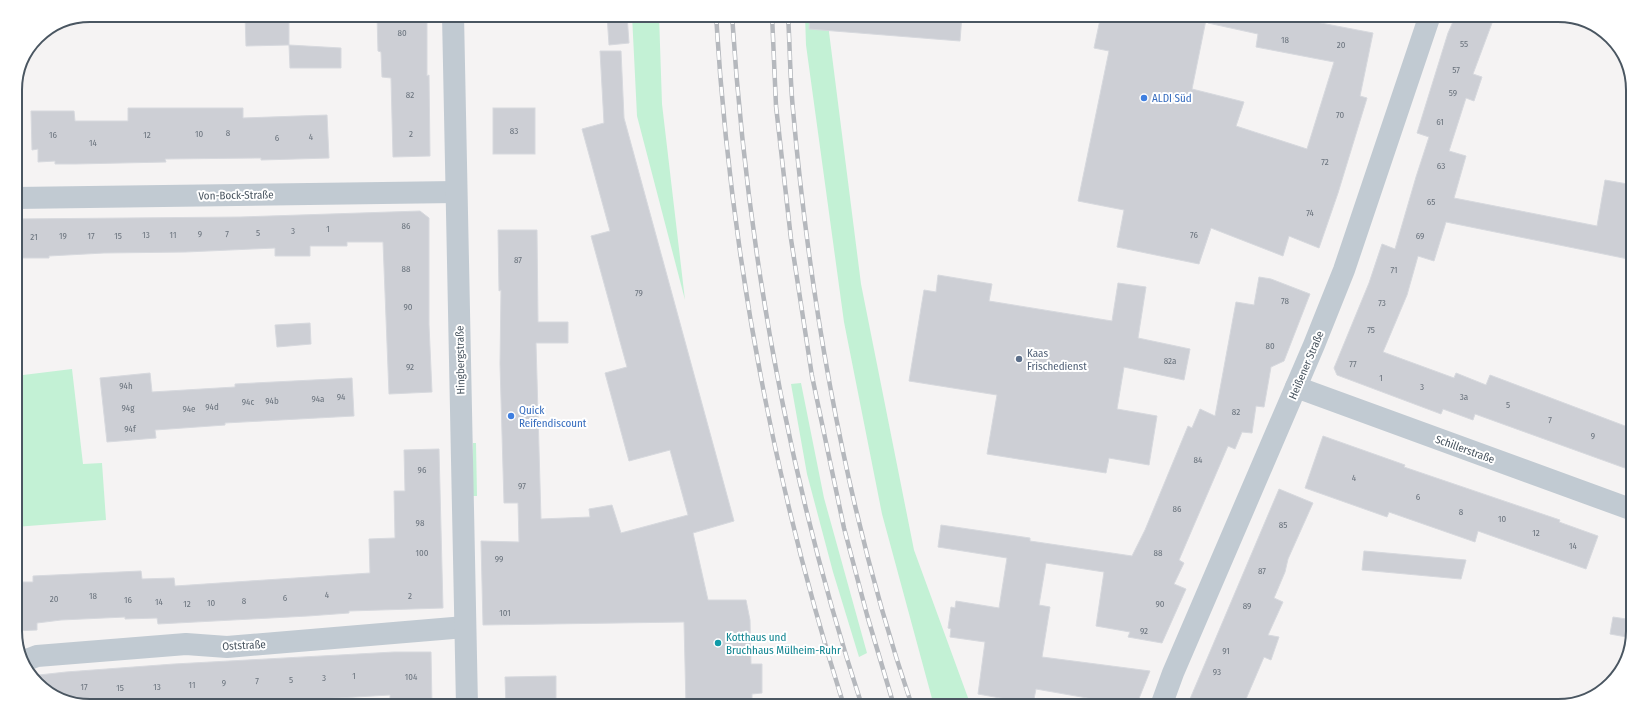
<svg xmlns="http://www.w3.org/2000/svg" width="1648" height="721" font-family="'Fira Sans Condensed',sans-serif">
<style>
.green{fill:#c3f1d5}
.building{fill:#cdcfd5;stroke:#d7d9de}
.lines{fill:none;stroke-linecap:round;stroke-linejoin:round}
.minor{stroke:#c1cad2;stroke-width:22}
.tertiary{stroke:#c1cad2;stroke-width:22}
.rail-casing{stroke:#b5b8bd;stroke-width:4.5}
.rail{stroke:#fff;stroke-width:3;stroke-dasharray:9;stroke-linecap:butt}
.shop-dot{fill:#3f7fe0;stroke:#fff;stroke-width:1.5}
.service-dot{fill:#5c6f8a;stroke:#fff;stroke-width:1.5}
.culture-dot{fill:#0f9aa8;stroke:#fff;stroke-width:1.5}
.labels{text-anchor:middle;stroke-width:4;stroke-linejoin:round;paint-order:stroke}
.number-label{font-size:9px;fill:#6b747e}
.shop-label{font-size:11px;fill:#366cbe;stroke:#fff;text-anchor:start}
.street-label{font-size:11px;fill:#4a5661;stroke:#fff}
.service-label{font-size:11px;fill:#4e5e75;stroke:#fff;text-anchor:start}
.culture-label{font-size:11px;fill:#0d838f;stroke:#fff;text-anchor:start}
.rim{fill:none;stroke:#4a5661;stroke-width:2}
</style>
<rect width="100%" height="100%" fill="#f5f3f3"/>
<g class="green">
<path d="M632,15H659L662,104L685,300L637,116Z"/>
<path d="M805,15H830L829,32L861,284L914,550L971,706H934L882,514L844,322L806,45Z"/>
<path d="M72,369L83,464L102,463L106,520L15,527V376Z"/>
<path d="M801,383L824,498L867,653L859,657L833,572L807,474L791,384Z"/>
<path d="M473,443H476L477,496H473Z"/>
</g>
<g class="building">
<path d="M245,15H289V45L246,46Z"/>
<path d="M377,15H427V76L429,75L430,156L393,157L391,78L382,77L381,52L378,51Z"/>
<path d="M607,15H627L629,43L609,45Z"/>
<path d="M810,15H962L960,41L809,29Z"/>
<path d="M1101,15H1207L1192,89L1244,102L1236,126L1307,149L1334,62L1256,47L1258,34L1208,23L1209,15H1279L1373,33L1360,96L1367,98L1338,193L1319,248L1289,236L1283,256L1211,228L1199,264L1117,247L1124,210L1078,201L1109,51L1094,48Z"/>
<path d="M1456,15H1495L1473,74L1482,77L1474,101L1466,98L1449,151L1466,156L1454,198L1597,226L1605,180L1633,185V260L1446,222L1434,261L1418,256L1407,295L1383,352L1454,378L1456,373L1486,385L1490,375L1633,429V471L1475,414L1473,420L1443,409L1441,414L1337,375L1334,368L1369,283L1382,244L1395,249L1416,177L1429,137L1417,133L1448,33Z"/>
<path d="M289,45L341,48V68H290Z"/>
<path d="M600,51H621L624,118L734,521L693,533L708,600H746L750,620L751,664H762V693L752,694V706H686L684,622L483,625L481,541L519,542L518,503H504L500,364L501,290L499,291L498,230H537L538,322H568V343H536L541,519L590,517L589,509L612,505L621,533L688,515L670,450L629,461L605,373L627,367L591,236L610,231L582,129L604,123Z"/>
<path d="M128,108H243V118L327,115L329,158L261,160V158L165,159L166,162L75,164H55V161L38,162V149L32,150L31,111H74L75,121H128Z"/>
<rect x="493" y="108" width="42" height="46"/>
<path d="M420,211L429,218V325L432,392L389,394L383,242H347V246H310V256H275V248L186,252L104,253L49,256V258H15V219L240,217Z"/>
<path d="M938,275L992,284L989,301L1112,321L1118,283L1146,287L1138,338L1190,349L1184,380L1124,367L1117,409L1157,416L1149,465L1109,458L1106,473L987,454L997,395L909,381L924,290L936,292Z"/>
<path d="M1259,277L1271,279L1310,294L1284,361L1271,367L1264,407L1256,406L1252,433L1242,432L1235,449L1228,446L1179,560L1184,563L1174,584L1186,589L1162,643L1128,637L1130,632L1096,626L1104,572L1046,563L1039,605L1050,607L1042,657L1150,671L1136,706H1092L1093,699L1036,689L1033,704L978,694L985,642L950,637L951,629L948,628L951,607L955,608L956,601L999,608L1007,558L938,547L941,525L1030,538V541L1132,556L1145,530L1188,426L1192,428L1200,409L1215,416L1236,302L1254,305Z"/>
<path d="M310,323L311,344L277,347L275,325Z"/>
<path d="M150,373L152,392L235,387V384L352,378L354,416L225,423V425L155,430L156,438L107,442L100,378Z"/>
<path d="M1323,436L1405,465L1404,467L1560,520L1559,522L1598,536L1586,569L1478,531L1475,542L1389,512L1387,517L1305,488Z"/>
<path d="M439,449L443,608L349,611V613L308,616L158,624L157,618L125,619V617L61,620L37,623V630L15,631V582H33V576L141,571L142,579L174,578L175,586L370,573L369,539L395,538L394,491H405L404,450Z"/>
<path d="M1279,489L1313,503L1288,559L1285,572L1274,598L1283,602L1268,635L1279,637L1271,660L1264,657L1243,706H1187Z"/>
<path d="M1364,551L1466,560L1461,579L1362,570Z"/>
<path d="M1613,617L1633,620L1632,638L1610,634Z"/>
<path d="M394,652H431L432,706H390V695L201,706H90L61,700L30,676L66,672L174,664Z"/>
<path d="M556,676V706H506L505,677Z"/>
</g>
<g class="lines">
<g class="minor">
<path d="M15,198L456,192"/>
<path d="M1296,387L1633,510"/>
<path d="M24,661L37,656L186,644L227,647L465,627"/>
</g>
<g class="tertiary">
<path d="M453,15L467,706"/>
<path d="M1161,706L1173,673L1314,345L1344,270L1430,15"/>
</g>
<defs>
<g id="rail">
<path d="M716,15C730,250 773,482 844,706"/>
<path d="M732,15C747,249 789,483 862,706"/>
<path d="M772,15L776,106L791,239L812,376L844,528L867,615L894,706"/>
<path d="M788,15C790,47 790,79 793,110C811,312 847,514 912,706"/>
</g>
</defs>
<use href="#rail" class="rail-casing"/>
<use href="#rail" class="rail"/>
</g>
<g class="shop-dot">
<circle cx="1144" cy="98" r="4"/>
<circle cx="511" cy="416" r="4"/>
</g>
<circle class="service-dot" cx="1019" cy="359" r="4"/>
<circle class="culture-dot" cx="718" cy="643" r="4"/>
<g class="labels">
<g class="number-label">
<text x="402" y="36">80</text>
<text x="1285" y="43">18</text>
<text x="1464" y="47">55</text>
<text x="1341" y="48">20</text>
<text x="1456" y="73">57</text>
<text x="1453" y="96">59</text>
<text x="410" y="98">82</text>
<text x="1340" y="118">70</text>
<text x="1440" y="125">61</text>
<text x="514" y="134">83</text>
<text x="228" y="136">8</text>
<text x="199" y="137">10</text>
<text x="411" y="137">2</text>
<text x="53" y="138">16</text>
<text x="147" y="138">12</text>
<text x="311" y="140">4</text>
<text x="277" y="141">6</text>
<text x="93" y="146">14</text>
<text x="1325" y="165">72</text>
<text x="1441" y="169">63</text>
<text x="1431" y="205">65</text>
<text x="1310" y="216">74</text>
<text x="406" y="229">86</text>
<text x="328" y="232">1</text>
<text x="293" y="234">3</text>
<text x="258" y="236">5</text>
<text x="200" y="237">9</text>
<text x="227" y="237">7</text>
<text x="146" y="238">13</text>
<text x="173" y="238">11</text>
<text x="1194" y="238">76</text>
<text x="63" y="239">19</text>
<text x="91" y="239">17</text>
<text x="118" y="239">15</text>
<text x="1420" y="239">69</text>
<text x="34" y="240">21</text>
<text x="518" y="263">87</text>
<text x="406" y="272">88</text>
<text x="1394" y="273">71</text>
<text x="639" y="296">79</text>
<text x="1285" y="304">78</text>
<text x="1382" y="306">73</text>
<text x="408" y="310">90</text>
<text x="1371" y="333">75</text>
<text x="1270" y="349">80</text>
<text x="1170" y="364">82a</text>
<text x="1353" y="367">77</text>
<text x="410" y="370">92</text>
<text x="1381" y="381">1</text>
<text x="126" y="389">94h</text>
<text x="1422" y="390">3</text>
<text x="341" y="400">94</text>
<text x="1464" y="400">3a</text>
<text x="318" y="402">94a</text>
<text x="272" y="404">94b</text>
<text x="248" y="405">94c</text>
<text x="1508" y="408">5</text>
<text x="212" y="410">94d</text>
<text x="128" y="411">94g</text>
<text x="189" y="412">94e</text>
<text x="1236" y="415">82</text>
<text x="1550" y="423">7</text>
<text x="130" y="432">94f</text>
<text x="1593" y="439">9</text>
<text x="1198" y="463">84</text>
<text x="422" y="473">96</text>
<text x="1354" y="481">4</text>
<text x="522" y="489">97</text>
<text x="1418" y="500">6</text>
<text x="1177" y="512">86</text>
<text x="1461" y="515">8</text>
<text x="1502" y="522">10</text>
<text x="420" y="526">98</text>
<text x="1283" y="528">85</text>
<text x="1536" y="536">12</text>
<text x="1573" y="549">14</text>
<text x="422" y="556">100</text>
<text x="1158" y="556">88</text>
<text x="499" y="562">99</text>
<text x="1262" y="574">87</text>
<text x="327" y="598">4</text>
<text x="93" y="599">18</text>
<text x="410" y="599">2</text>
<text x="285" y="601">6</text>
<text x="54" y="602">20</text>
<text x="128" y="603">16</text>
<text x="244" y="604">8</text>
<text x="159" y="605">14</text>
<text x="211" y="606">10</text>
<text x="187" y="607">12</text>
<text x="1160" y="607">90</text>
<text x="1247" y="609">89</text>
<text x="505" y="616">101</text>
<text x="1144" y="634">92</text>
<text x="1226" y="654">91</text>
<text x="1217" y="675">93</text>
<text x="354" y="679">1</text>
<text x="411" y="680">104</text>
<text x="324" y="681">3</text>
<text x="291" y="683">5</text>
<text x="257" y="684">7</text>
<text x="224" y="686">9</text>
<text x="192" y="688">11</text>
<text x="84" y="690">17</text>
<text x="157" y="690">13</text>
<text x="120" y="691">15</text>
</g>
<g class="shop-label">
<text x="1152" y="102">ALDI Süd</text>
<text x="519" y="414">Quick<tspan x="519" dy="13">Reifendiscount</tspan></text>
</g>
<g class="street-label">
<text transform="translate(236 195) rotate(-1)" y="4">Von-Bock-Straße</text>
<text transform="translate(460 360) rotate(-91)" y="4">Hingbergstraße</text>
<text transform="translate(1306 365) rotate(-67)" y="4">Heißener Straße</text>
<text transform="translate(1465 449) rotate(20)" y="4">Schillerstraße</text>
<text transform="translate(244 645) rotate(-3)" y="4">Oststraße</text>
</g>
<g class="service-label">
<text x="1027" y="357">Kaas<tspan x="1027" dy="13">Frischedienst</tspan></text>
</g>
<g class="culture-label">
<text x="726" y="641">Kotthaus und<tspan x="726" dy="13">Bruchhaus Mülheim-Ruhr</tspan></text>
</g>
</g>
<path d="M0 0H1648V721H0ZM90 22H1558A68 68 0 0 1 1626 90V631A68 68 0 0 1 1558 699H90A68 68 0 0 1 22 631V90A68 68 0 0 1 90 22Z" fill="#fff" fill-rule="evenodd"/>
<path class="rim" d="M90 22H1558A68 68 0 0 1 1626 90V631A68 68 0 0 1 1558 699H90A68 68 0 0 1 22 631V90A68 68 0 0 1 90 22Z"/>
</svg>
